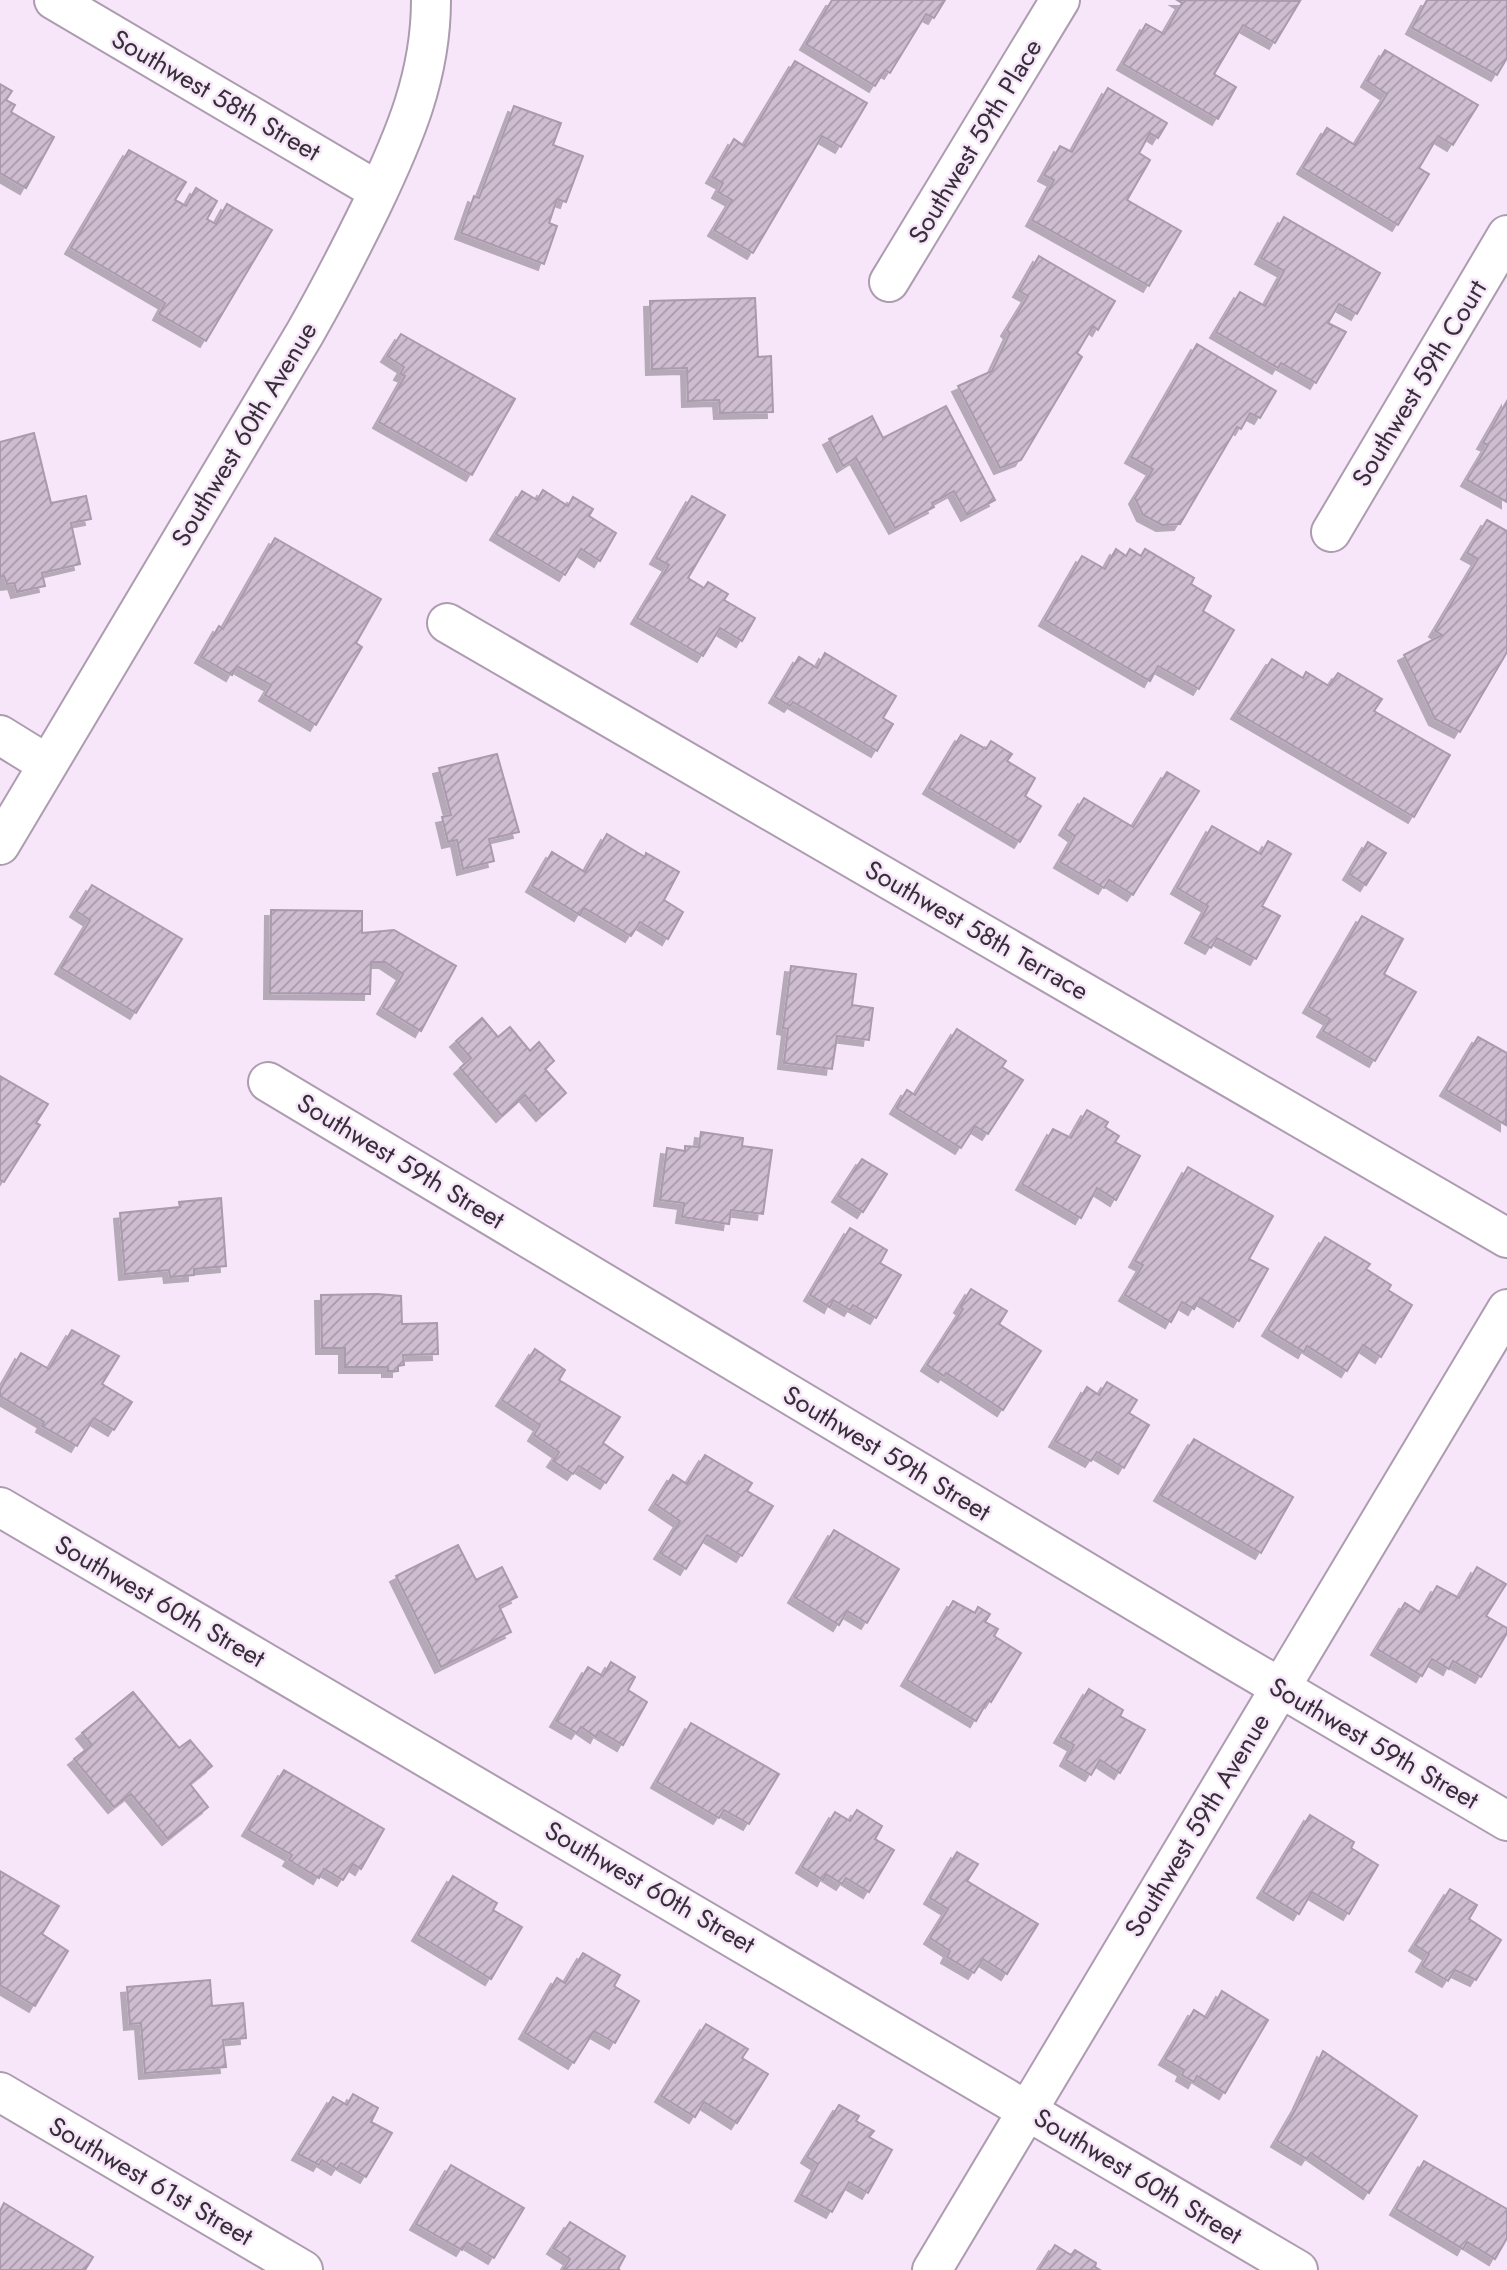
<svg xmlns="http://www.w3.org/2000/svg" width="1507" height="2270" font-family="Jost,sans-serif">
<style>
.building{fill:url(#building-hatch);stroke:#aa9aad;stroke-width:2;filter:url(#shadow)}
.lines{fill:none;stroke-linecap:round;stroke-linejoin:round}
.minor-casing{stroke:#ad9cb0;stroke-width:42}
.minor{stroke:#fff;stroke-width:38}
.labels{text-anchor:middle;stroke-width:5;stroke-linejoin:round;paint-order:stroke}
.street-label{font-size:26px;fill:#362f37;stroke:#f7e5f9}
</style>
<defs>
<pattern id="building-hatch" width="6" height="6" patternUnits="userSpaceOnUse" patternTransform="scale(1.75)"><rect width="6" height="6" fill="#cebcd0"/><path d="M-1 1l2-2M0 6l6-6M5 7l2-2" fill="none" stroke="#a899aa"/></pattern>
<filter id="shadow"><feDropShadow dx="-6" dy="6" stdDeviation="0" flood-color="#0004"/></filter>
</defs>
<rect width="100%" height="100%" fill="#f7e5f9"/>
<g class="building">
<path d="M832,0H945L934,18L926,14L890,73L885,70L875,86L806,44Z"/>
<path d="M1177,0L1300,1L1275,43L1243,25L1214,74L1236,87L1218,119L1123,64L1146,24L1164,34L1182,3Z"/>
<path d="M1427,0H1507V58L1497,75L1412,28Z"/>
<path d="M1385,50L1478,105L1453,145L1438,136L1419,168L1429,174L1398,225L1303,168L1327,128L1355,145L1387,94L1367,81Z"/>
<path d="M795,61L867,103L841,147L822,136L753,253L714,230L732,200L718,192L723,183L712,177L734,139L744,146Z"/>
<path d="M0,84L12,91L6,100L15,105L11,112L54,137L26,188L0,173Z"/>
<path d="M1108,88L1167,123L1158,138L1150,133L1139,153L1150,160L1127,200L1181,231L1149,286L1032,220L1054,180L1044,175L1060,146L1072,152Z"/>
<path d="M514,106L561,123L553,145L583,156L566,202L557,199L549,223L557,226L544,264L461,233L474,196L479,198Z"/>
<path d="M129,150L186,182L175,200L186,206L196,188L217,201L207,219L216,224L227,204L272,230L206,341L159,314L165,303L71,248Z"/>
<path d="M1284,217L1380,273L1357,314L1339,304L1328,323L1346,332L1316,383L1281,363L1278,368L1216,332L1240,292L1265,306L1284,271L1261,258Z"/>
<path d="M1039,256L1115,301L1098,330L1093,326L1077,353L1082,357L1021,460L1000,468L958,386L992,371L1010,333L1007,330L1028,296L1019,291Z"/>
<path d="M755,298L758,357L771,356L773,412L720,413L719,400L688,401L687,368L652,369L650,301Z"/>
<path d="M401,334L515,399L472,475L379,422L405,376L400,374L404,367L387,356Z"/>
<path d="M1197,344L1276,391L1260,418L1250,413L1241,429L1237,427L1180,524L1162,525L1143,515L1135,498L1153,469L1131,457Z"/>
<path d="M1507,401V502L1467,480L1488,445L1483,443Z"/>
<path d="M946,406L995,500L967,515L954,491L932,503L934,507L895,528L856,458L843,466L829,439L872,416L883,438Z"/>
<path d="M34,433L51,503L86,496L91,519L71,523L80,564L42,573L45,586L17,592L14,583L7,584L4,576L0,577V442Z"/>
<path d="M543,490L568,506L573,497L593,509L589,516L616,533L600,561L581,549L565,575L496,534L522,491L537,500Z"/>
<path d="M692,496L725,515L688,578L704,588L708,582L728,594L724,600L755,618L742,641L720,628L703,656L637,618L669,565L656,558Z"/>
<path d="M1487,520L1507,531V652L1460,732L1435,719L1404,655L1442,635L1435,631L1478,559L1467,553Z"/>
<path d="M275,538L381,599L356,643L362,647L316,725L265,695L271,685L237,666L232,675L201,657L219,626L223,629Z"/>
<path d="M1116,549L1126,556L1130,549L1141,556L1145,549L1194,578L1191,584L1211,596L1203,611L1234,630L1199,689L1158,666L1150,681L1045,620L1082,556L1105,569Z"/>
<path d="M825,653L896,696L883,718L893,724L877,751L793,702L790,706L775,697L799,657L817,668Z"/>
<path d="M1272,659L1303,678L1306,672L1329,686L1338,673L1382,699L1374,711L1450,755L1414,817L1237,713Z"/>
<path d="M961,735L986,749L991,741L1012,754L1007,761L1035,778L1025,796L1041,806L1020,842L929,788Z"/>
<path d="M497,754L519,832L489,839L494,861L463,869L457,840L448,842L442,817L451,815L439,768Z"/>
<path d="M1167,772L1199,791L1133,895L1109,880L1104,888L1060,862L1075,836L1065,829L1084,798L1133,827Z"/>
<path d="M1212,826L1261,854L1268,841L1291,854L1262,906L1280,916L1256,959L1217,938L1211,948L1191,937L1208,906L1177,888Z"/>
<path d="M607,834L645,857L646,853L679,872L664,900L683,912L668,939L640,922L631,936L584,908L580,915L532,886L552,852L585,872Z"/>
<path d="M1368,842L1386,853L1366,885L1349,874Z"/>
<path d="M92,885L182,939L136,1013L61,968L90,920L76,911Z"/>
<path d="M271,910L362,911V933L394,930L456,966L421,1031L383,1008L403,974L385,962H371L370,994L270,993Z"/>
<path d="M1362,916L1403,939L1384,974L1416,992L1375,1061L1323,1031L1330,1019L1309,1007Z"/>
<path d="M791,966L856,974L852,1005L873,1008L869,1040L837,1036L832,1069L784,1063L788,1029L783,1028Z"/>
<path d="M482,1018L498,1037L510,1027L530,1051L539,1042L554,1061L545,1069L566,1093L542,1115L525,1095L502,1116L460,1068L471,1058L456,1041Z"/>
<path d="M957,1029L1006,1061L1002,1067L1023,1080L988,1134L975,1126L961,1148L896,1108L907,1090L915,1095Z"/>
<path d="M1478,1037L1507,1053L1506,1125L1446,1090Z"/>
<path d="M0,1076L48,1104L36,1123L40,1125L4,1182L0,1180Z"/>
<path d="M1087,1110L1108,1122L1105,1127L1119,1136L1115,1142L1140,1156L1116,1200L1097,1188L1081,1218L1022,1184L1053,1129L1071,1138Z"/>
<path d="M701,1132L743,1138L742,1146L772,1150L763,1214L731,1210L729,1224L682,1217L684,1203L660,1200L667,1148L685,1151V1146L699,1147Z"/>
<path d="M862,1159L887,1174L863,1212L838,1196Z"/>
<path d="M1188,1167L1273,1216L1249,1259L1268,1269L1239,1321L1200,1298L1194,1309L1182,1302L1171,1322L1125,1295L1143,1265L1135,1261Z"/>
<path d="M221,1198L226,1266L194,1269V1275L170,1277L169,1270L125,1274L120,1213L180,1207L179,1202Z"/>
<path d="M850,1228L887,1250L880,1263L901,1275L876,1318L853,1305L850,1310L833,1300L830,1307L810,1295Z"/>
<path d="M1325,1237L1370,1264L1366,1269L1391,1285L1388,1290L1412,1305L1381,1357L1363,1345L1347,1371L1307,1346L1304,1352L1268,1330Z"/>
<path d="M971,1289L1007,1311L999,1324L1041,1351L1003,1410L946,1373L944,1376L927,1365L963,1309L960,1307Z"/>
<path d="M377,1294L401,1296L402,1324L437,1323L438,1354L403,1355L404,1365L398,1366V1371H388V1367H345V1348H322L321,1295Z"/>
<path d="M72,1330L119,1356L102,1384L132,1402L114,1430L94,1418L77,1446L42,1426L44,1422L0,1396V1390L21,1353L49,1369Z"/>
<path d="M535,1349L565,1370L559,1380L620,1417L603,1443L623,1457L606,1483L579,1466L573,1474L553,1461L559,1452L534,1435L540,1425L502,1400Z"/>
<path d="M1107,1382L1137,1400L1129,1413L1149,1425L1124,1468L1097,1452L1091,1461L1055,1441L1087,1387L1099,1395Z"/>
<path d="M1194,1439L1293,1497L1261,1553L1160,1495Z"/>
<path d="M705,1455L752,1483L747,1491L773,1506L742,1556L707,1535L686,1569L660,1553L680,1521L655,1504L673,1475L687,1484Z"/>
<path d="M834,1530L899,1569L867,1623L847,1611L839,1625L794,1597Z"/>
<path d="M458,1545L476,1580L502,1567L517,1597L499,1606L511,1632L441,1667L396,1576Z"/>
<path d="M1477,1567L1506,1584L1486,1616L1507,1628V1633L1481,1677L1453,1661L1449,1669L1432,1659L1422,1676L1377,1649L1405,1603L1421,1613L1437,1586L1459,1598Z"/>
<path d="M953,1601L975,1613L978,1607L990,1614L985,1622L998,1629L994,1636L1021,1653L991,1702L988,1700L976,1721L907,1680Z"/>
<path d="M611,1662L635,1677L628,1690L647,1702L623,1745L599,1731L596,1737L581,1727L577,1733L556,1721L588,1667L603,1676Z"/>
<path d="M1089,1689L1123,1710L1120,1716L1145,1730L1120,1773L1100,1760L1091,1775L1066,1760L1074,1745L1060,1737Z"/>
<path d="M133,1692L179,1748L190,1740L212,1766L190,1784L208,1807L168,1839L131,1794L114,1807L74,1759L92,1745L82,1733Z"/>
<path d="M691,1723L779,1774L749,1824L724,1810L719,1818L657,1782Z"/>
<path d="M284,1770L384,1829L361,1869L353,1864L343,1880L324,1869L319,1878L289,1860L292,1855L248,1830Z"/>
<path d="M857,1810L882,1826L875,1839L894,1850L869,1892L846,1878L842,1884L826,1874L823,1880L802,1867L835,1812L850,1821Z"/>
<path d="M1310,1815L1354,1842L1351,1848L1378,1865L1349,1914L1312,1892L1299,1914L1263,1892Z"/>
<path d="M957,1852L978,1864L967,1881L1038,1924L1007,1974L983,1959L974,1973L947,1957L950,1951L930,1938L948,1909L930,1898Z"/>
<path d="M0,1871L59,1906L42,1934L68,1951L35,2006L0,1985Z"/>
<path d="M453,1876L497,1903L493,1910L522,1927L491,1979L418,1935Z"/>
<path d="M1450,1889L1477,1905L1469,1919L1501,1940L1476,1980L1455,1970L1448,1981L1422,1966L1429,1954L1415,1945Z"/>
<path d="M583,1953L620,1975L614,1986L639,2001L615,2043L594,2031L574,2063L525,2033L557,1978L565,1983Z"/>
<path d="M210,1980L212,2006L243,2003L246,2038L223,2040L226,2067L145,2073L141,2023L130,2024L127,1987Z"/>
<path d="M1222,1991L1268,2020L1225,2093L1197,2076L1194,2082L1187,2078L1182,2075L1184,2070L1165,2059L1194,2010L1207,2018Z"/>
<path d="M706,2024L748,2049L742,2058L768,2074L737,2123L704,2102L695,2117L661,2096Z"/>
<path d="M1323,2051L1417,2116L1369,2193L1311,2153L1307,2159L1277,2141L1298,2105Z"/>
<path d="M353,2094L378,2108L371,2122L392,2133L366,2177L341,2163L337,2169L322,2160L319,2165L298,2154L333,2097L347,2105Z"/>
<path d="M839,2105L859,2116L856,2121L874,2131L869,2137L892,2150L868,2193L849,2182L832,2212L801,2195L818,2164L807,2157Z"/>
<path d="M1424,2161L1507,2209V2238L1495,2259L1467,2242L1463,2249L1396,2209Z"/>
<path d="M451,2165L524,2208L494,2258L467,2242L462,2250L416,2224Z"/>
<path d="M4,2203L93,2257L85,2270H0V2211Z"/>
<path d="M570,2222L625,2256L618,2269L620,2270H563L570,2259L553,2248Z"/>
<path d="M1055,2245L1071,2255L1075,2250L1096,2263L1095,2267L1100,2270H1039Z"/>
</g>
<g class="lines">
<defs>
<g id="minor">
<path d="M54,0L378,191"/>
<path d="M889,282L1060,0"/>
<path d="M1331,532L1507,235"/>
<path d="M447,623L1507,1238"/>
<path d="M0,735L47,764"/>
<path d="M0,845L305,333C329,291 351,248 372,205C404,138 431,76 431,0"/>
<path d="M268,1082L1223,1654L1507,1821"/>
<path d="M0,1507L1298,2270"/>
<path d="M0,2092L303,2270"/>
<path d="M932,2270L1507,1309"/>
</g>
</defs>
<use href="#minor" class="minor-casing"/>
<use href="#minor" class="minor"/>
</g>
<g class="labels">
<g class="street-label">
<text transform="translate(216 95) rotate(30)" y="9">Southwest 58th Street</text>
<text transform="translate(975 141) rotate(-59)" y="9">Southwest 59th Place</text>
<text transform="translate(1419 383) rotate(-59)" y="9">Southwest 59th Court</text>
<text transform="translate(244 434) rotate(-59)" y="9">Southwest 60th Avenue</text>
<text transform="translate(977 930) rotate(30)" y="9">Southwest 58th Terrace</text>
<text transform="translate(401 1161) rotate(31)" y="9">Southwest 59th Street</text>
<text transform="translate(887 1453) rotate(31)" y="9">Southwest 59th Street</text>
<text transform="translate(160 1601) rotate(30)" y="9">Southwest 60th Street</text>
<text transform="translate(1374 1743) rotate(30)" y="9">Southwest 59th Street</text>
<text transform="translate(1197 1825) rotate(-59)" y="9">Southwest 59th Avenue</text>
<text transform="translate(650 1887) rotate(30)" y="9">Southwest 60th Street</text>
<text transform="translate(1138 2176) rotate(31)" y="9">Southwest 60th Street</text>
<text transform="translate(151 2181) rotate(30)" y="9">Southwest 61st Street</text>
</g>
</g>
</svg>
